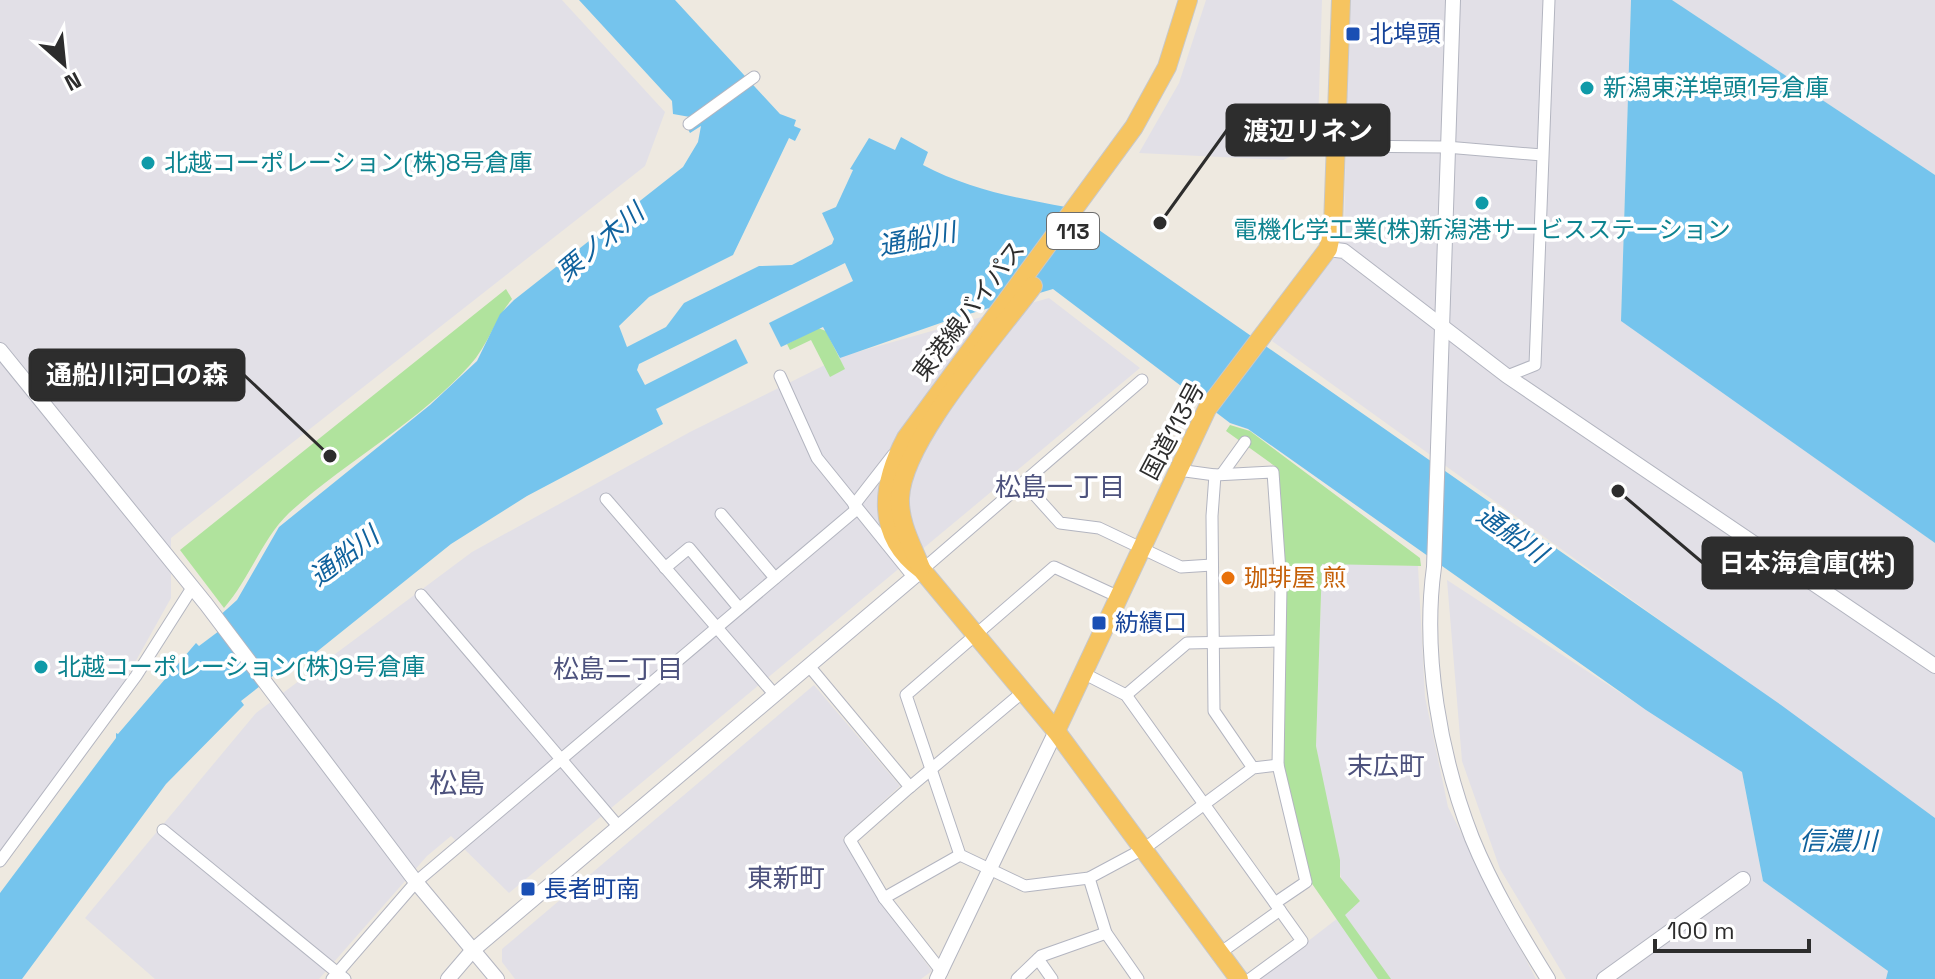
<svg xmlns="http://www.w3.org/2000/svg" width="1935" height="979" font-family="'Space Grotesk','Noto Sans JP',sans-serif">
<style>
.industrial{fill:#e2e0e7}
.green{fill:#b0e39d}
.water{fill:#75c4ed}
.lines{fill:none;stroke-linecap:round;stroke-linejoin:round}
.minor-casing{stroke:#b3b5c0;stroke-width:13}
.tertiary-casing{stroke:#b3b5c0;stroke-width:16}
.trunk-casing{stroke:#c8c8c8;stroke-width:20}
.minor{stroke:#fff;stroke-width:11}
.tertiary{stroke:#fff;stroke-width:14}
.trunk{stroke:#f6c460;stroke-width:18}
.transit-dot{fill:#1a4fb4;stroke:#fff;stroke-width:3}
.culture-dot{fill:#0f9aa8;stroke:#fff;stroke-width:3}
.food-dot{fill:#e8710a;stroke:#fff;stroke-width:3}
.labels{text-anchor:middle;stroke-width:7;stroke-linejoin:round;paint-order:stroke}
.shield{fill:#fff;stroke:#6c6c6c;stroke-width:2}
.shield-label{font-size:22px;font-weight:bold;fill:#2d2d2d}
.transit-label{font-size:24px;fill:#164399;stroke:#fff;text-anchor:start}
.culture-label{font-size:24px;fill:#0d838f;stroke:#fff;text-anchor:start}
.street-label{font-size:24px;fill:#2d2d2d;stroke:#fff}
.food-label{font-size:24px;fill:#c56008;stroke:#fff;text-anchor:start}
.water-label{font-size:26px;font-style:italic;fill:#10629d;stroke:#fff}
.neighbourhood-label{font-size:26px;fill:#4d527d;stroke:#fff}
.quarter-label{font-size:28px;fill:#4d527d;stroke:#fff}
.leader{fill:none;stroke:#2d2d2d;stroke-width:3}
.callout-dot{fill:#2d2d2d;stroke:#fff;stroke-width:3}
.callout{fill:#2d2d2d;stroke:#2d2d2d;stroke-width:3}
.callout-label{font-size:26px;text-anchor:middle;font-weight:bold;fill:#fff}
</style>
<rect width="100%" height="100%" fill="#eee9e0"/>
<g class="industrial">
<path d="M0,0H562L665,112L645,166L171,538V598L114,700L0,852Z"/>
<path d="M1206,0H1322L1317,156L1294,155L1283,160L1139,153L1179,83Z"/>
<path d="M1349,0H1631L1621,320L1935,543V818L1272,341L1344,234Z"/>
<path d="M1672,0H1935V175Z"/>
<path d="M1049,298L1140,368L509,893L451,836L427,856L319,979H155L85,918L256,713L472,552L690,432L843,356Z"/>
<path d="M1322,563L1418,566L1425,697L1448,807L1536,979H1259L1360,901L1341,878L1316,746Z"/>
<path d="M1447,580L1742,772L1763,881L1888,971L1886,979H1566L1500,869L1462,761Z"/>
<path d="M814,685L900,786L843,838L878,899L932,971L921,979H515L502,962V949Z"/>
</g>
<g class="green">
<path d="M506,289L512,299C495,319 488,345 470,365C418,423 346,461 289,513C262,539 250,578 224,608L180,550Z"/>
<path d="M818,328L826,331L845,369L830,377L811,340L790,350L787,344Z"/>
<path d="M1230,425L1250,431L1420,558L1421,566L1322,564L1316,746L1340,860V877L1360,901L1345,915L1391,979H1378L1308,878L1280,761L1285,587L1279,473L1276,467L1226,431Z"/>
</g>
<g class="water">
<path d="M579,0H675L780,114L796,120L794,126L801,129L795,141L789,138L733,255L649,297L619,326L627,347L666,327L684,303L759,266L792,265L832,244L834,239L822,213L836,207L853,170L850,169L869,138L895,150L901,137L928,152L923,165C968,189 1016,198 1066,207L1781,705L1935,818V979H1886L1888,971L1763,881L1742,772L1646,710L1248,429L1230,423L1053,289L952,319L840,358L823,327L781,347L769,323L853,281L845,263L639,364L637,370L645,385L736,339L748,363L656,409L663,424L527,496L451,544L289,674L283,668L241,701L244,705L166,784L22,979H0V893L116,738V733L118,734L196,643L199,646L223,628L217,618L237,600L279,527L430,405L477,361L500,314L514,300L683,167L698,142L701,126L690,133L685,123L690,117L673,114L672,101Z"/>
<path d="M1631,0H1672L1935,175V543L1621,321Z"/>
</g>
<g class="lines">
<defs>
<g id="minor">
<path d="M689,124L754,77"/>
<path d="M1334,146L1446,147L1542,155"/>
<path d="M780,376L817,458L910,573L922,570L1142,380"/>
<path d="M1507,376L1535,365L1549,0"/>
<path d="M1178,470L1215,475L1273,472L1281,586L1278,765L1306,882L1275,903"/>
<path d="M1222,474L1245,442"/>
<path d="M1215,475L1212,516L1214,711L1253,768"/>
<path d="M1024,483L1060,523L1099,528L1181,567L1212,565"/>
<path d="M606,499L775,695"/>
<path d="M854,505L893,455"/>
<path d="M721,514L775,578"/>
<path d="M665,568L689,548L739,608"/>
<path d="M421,595L618,826"/>
<path d="M1119,597L1054,567L906,695L960,855L1025,886L1089,878L1145,848L1253,768L1278,765"/>
<path d="M809,666L910,787L850,840L884,898L942,972"/>
<path d="M1083,673L1126,695L1302,941L1250,979"/>
<path d="M1126,695L1187,643L1279,641"/>
<path d="M910,787L1024,691"/>
<path d="M163,830L345,979"/>
<path d="M0,861L136,676L192,588"/>
<path d="M1089,878L1106,933L1138,979"/>
<path d="M884,898L960,855"/>
<path d="M1220,953L1280,910"/>
<path d="M1038,959L1052,979"/>
<path d="M332,979L416,882L857,509"/>
<path d="M1017,979L1041,956L1106,933"/>
</g>
<g id="tertiary">
<path d="M1453,0L1434,567C1422,654 1440,756 1472,838C1492,887 1520,934 1548,979"/>
<path d="M1328,249L1344,251L1507,376L1935,666"/>
<path d="M0,350L206,604L416,882L497,979"/>
<path d="M448,979L472,951L922,570"/>
<path d="M937,979L1056,731"/>
<path d="M1604,979L1743,879"/>
</g>
<g id="trunk">
<path d="M1188,0L1167,67L1134,127L906,438C881,485 875,536 922,570L1056,731L1239,979"/>
<path d="M921,568C912,545 899,523 900,498C902,440 997,335 1033,286"/>
<path d="M1056,731L1207,409L1328,249L1333,226L1341,0"/>
</g>
</defs>
<use href="#minor" class="minor-casing"/>
<use href="#tertiary" class="tertiary-casing"/>
<use href="#trunk" class="trunk-casing"/>
<use href="#minor" class="minor"/>
<use href="#tertiary" class="tertiary"/>
<use href="#trunk" class="trunk"/>
</g>
<g class="transit-dot">
<rect x="1345" y="26" width="16" height="16" rx="4"/>
<rect x="1091" y="615" width="16" height="16" rx="4"/>
<rect x="520" y="881" width="16" height="16" rx="4"/>
</g>
<g class="culture-dot">
<circle cx="1587" cy="88" r="8"/>
<circle cx="148" cy="163" r="8"/>
<circle cx="1482" cy="203" r="8"/>
<circle cx="41" cy="667" r="8"/>
</g>
<circle class="food-dot" cx="1228" cy="578" r="8"/>
<g class="labels">
<rect class="shield" x="1047" y="213" width="52" height="36" rx="6"/>
<g class="shield-label">
<text x="1073" y="239">113</text>
</g>
<g class="transit-label">
<text x="1369" y="42">北埠頭</text>
<text x="1115" y="631">紡績口</text>
<text x="544" y="897">長者町南</text>
</g>
<g class="culture-label">
<text x="1603" y="96">新潟東洋埠頭1号倉庫</text>
<text x="164" y="171">北越コーポレーション(株)8号倉庫</text>
<text x="1482" y="238" text-anchor="middle">電機化学工業(株)新潟港サービスステーション</text>
<text x="57" y="675">北越コーポレーション(株)9号倉庫</text>
</g>
<g class="street-label">
<text transform="translate(969 311) rotate(-53)" y="8">東港線バイパス</text>
<text transform="translate(1173 431) rotate(-62)" y="8">国道113号</text>
</g>
<g class="food-label">
<text x="1244" y="586">珈琲屋 煎</text>
</g>
<g class="water-label">
<text transform="translate(917 239) rotate(-11)" y="9">通船川</text>
<text transform="translate(600 242) rotate(-40)" y="9">栗ノ木川</text>
<text transform="translate(1512 534) rotate(35)" y="9">通船川</text>
<text transform="translate(344 556) rotate(-37)" y="9">通船川</text>
<text x="1838" y="850">信濃川</text>
</g>
<g class="neighbourhood-label">
<text x="1060" y="496">松島一丁目</text>
<text x="618" y="678">松島二丁目</text>
<text x="1386" y="775">末広町</text>
<text x="786" y="887">東新町</text>
</g>
<g class="quarter-label">
<text x="457" y="793">松島</text>
</g>
</g>
<path class="leader" d="M1160 223L1227 130M330 456L244 375M1618 491L1703 563"/>
<g class="callout-dot">
<circle cx="1160" cy="223" r="8"/>
<circle cx="330" cy="456" r="8"/>
<circle cx="1618" cy="491" r="8"/>
</g>
<g class="callout">
<rect x="1227" y="105" width="162" height="50" rx="8"/>
<rect x="30" y="350" width="214" height="50" rx="8"/>
<rect x="1703" y="538" width="209" height="50" rx="8"/>
</g>
<g class="callout-label">
<text x="1308" y="140">渡辺リネン</text>
<text x="137" y="384">通船川河口の森</text>
<text x="1807" y="572">日本海倉庫(株)</text>
</g>
<g transform="translate(64 64) rotate(153)" stroke="#ffffff" stroke-width="6" paint-order="stroke">
<path d="M0-6L14 30L0 20L-14 30Z" fill="#2d2d2d"/>
<text y="-12" font-size="22" font-weight="bold" text-anchor="middle" fill="#2d2d2d">N</text>
</g>
<path d="M1655 939v12h154v-12" fill="none" stroke="#2d2d2d" stroke-width="4"/>
<text x="1667" y="939" font-size="24" fill="#2d2d2d" stroke="#ffffff" stroke-width="6" paint-order="stroke">100 m</text>
</svg>
